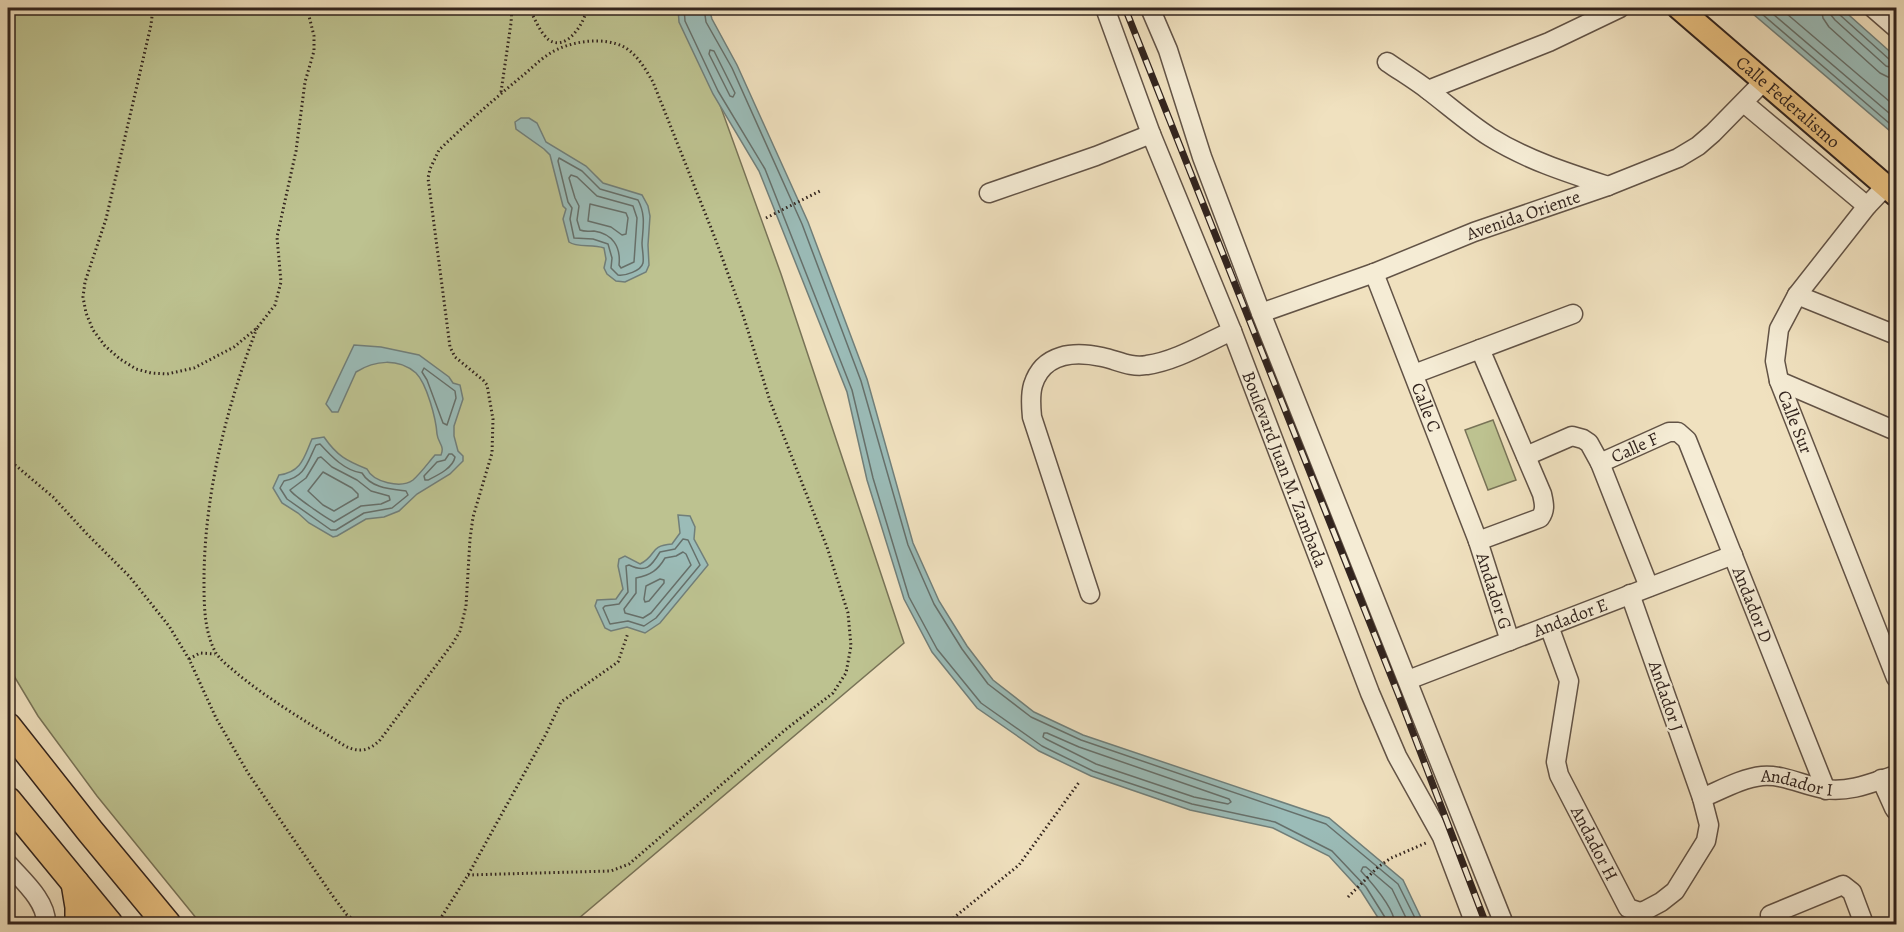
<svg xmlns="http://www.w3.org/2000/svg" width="1904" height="932" font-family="Alegreya,serif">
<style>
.green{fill:#bdc290;stroke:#787357;stroke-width:1.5}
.water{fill:#9bbcb8;stroke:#717f7a;stroke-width:1.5}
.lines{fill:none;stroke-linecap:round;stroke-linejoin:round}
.shore{stroke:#66706b;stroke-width:1.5}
.minor-casing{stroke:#625346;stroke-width:21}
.major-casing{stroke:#32241e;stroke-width:26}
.highway-casing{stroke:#32241e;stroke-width:30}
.path{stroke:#32241e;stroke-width:3;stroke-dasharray:1.5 3;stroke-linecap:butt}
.minor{stroke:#f5ecd5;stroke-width:18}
.major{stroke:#e8c080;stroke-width:22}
.highway{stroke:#e8c080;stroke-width:27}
.rail-casing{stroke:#32241e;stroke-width:7}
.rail{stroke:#f5ecd5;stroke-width:4.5;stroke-dasharray:14;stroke-linecap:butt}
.labels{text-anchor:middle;stroke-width:4.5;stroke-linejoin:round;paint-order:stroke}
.street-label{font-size:18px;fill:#32241e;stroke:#f5ecd5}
</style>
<rect width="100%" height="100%" fill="#f0e1bf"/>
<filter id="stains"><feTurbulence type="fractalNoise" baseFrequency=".00333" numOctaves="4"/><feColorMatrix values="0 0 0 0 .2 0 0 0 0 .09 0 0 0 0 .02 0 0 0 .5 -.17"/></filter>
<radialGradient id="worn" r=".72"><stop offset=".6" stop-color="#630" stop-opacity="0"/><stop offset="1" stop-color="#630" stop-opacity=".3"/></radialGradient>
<g class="green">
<path d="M8,8H685L781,274L904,643L572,924H201L97,796L38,716L8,666Z"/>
<path d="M1493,420L1516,480L1488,490L1465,430Z"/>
</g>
<g class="water">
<path d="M678,8H709L712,19L737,65L808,222L867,379L913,543L939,601L967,646L993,680L1034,712L1083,735L1329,818L1403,880L1424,924H1382L1361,891L1329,856L1273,828L1190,810L1091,776L1039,751L977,708L932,652L904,599L867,480L847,392L759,171L713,94L679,22Z"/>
<path d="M1746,8H1841L1896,57V136Z"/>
<path d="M521,118H529L537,123L546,142L586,166L603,183L642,195L648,206L650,216L648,245L649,265L646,272L625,282L616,281L607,274L604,268L606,259L604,248C592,244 577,248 569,242L563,219L566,209L563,206L550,155L544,149L516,129L515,122Z"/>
<path d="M354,345L381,347L419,355L449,377L453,383L460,385L463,399L454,426V436L458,451L463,456V461L450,474L417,494L399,511L384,517L366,519L337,536L333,537L309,523L298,513L282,503L273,488L279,475C302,472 304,457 312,439L324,437C337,456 347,461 367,469C373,482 401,489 413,480C421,473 428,463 435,455H441C445,446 438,443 437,434C436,419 427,384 416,373C398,358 375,360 356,372L338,412H332L326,404Z"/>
<path d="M678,515L690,516L695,527L694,539L708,565L660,623L645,633L627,627L611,631L605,628L595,606L597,600L616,599L623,589L618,566L619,559L625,556L640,564C658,555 648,546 672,544L680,533Z"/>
</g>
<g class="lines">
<g class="shore">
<path d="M684,8L685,21L718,91L765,169L852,390L873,478L909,597L937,649L981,703L1042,746L1093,771L1192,804L1275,822L1332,851L1366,887L1386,919L1387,924"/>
<path d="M704,8L706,22L732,68L802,224L861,381L908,545L934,604L962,649L988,684L1031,717L1081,740L1326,824L1398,884L1418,924"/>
<path d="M1755,8L1896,129"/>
<path d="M1766,8L1896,119"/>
<path d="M1780,8L1896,107"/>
<path d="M1821,8L1823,18L1829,27L1880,73L1888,77L1896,78"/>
<path d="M1830,8L1831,15L1835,20L1886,66L1896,69"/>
<path d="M1838,8L1840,15L1890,60L1896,61"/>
<path d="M710,50L714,51L735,93L733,97L730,96L709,54Z"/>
<path d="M559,158L582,171L600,189L638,200C646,215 643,227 642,243C642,249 644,257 643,263C641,271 625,276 618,275L611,268L612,258L608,244L593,239L574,238L570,219L572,208L568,202L558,161Z"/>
<path d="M571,175L577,177L597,196L633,206L637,218L634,262L621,268L619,265C621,247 613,234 594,231C589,231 585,232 580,230L577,220L579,206L575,198L569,178Z"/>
<path d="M590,204L626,213L628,218L626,234L622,235L611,227L588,221Z"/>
<path d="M424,368L455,391L456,398L447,425L443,423L427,380L422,372Z"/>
<path d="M320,444C331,456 345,471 362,473C371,488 390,489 406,491L408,495L392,508L364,513L336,530H331L287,499L280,488L284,481C305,477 307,463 316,445Z"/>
<path d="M449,454H452L455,457C453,468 438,475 428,480H425L424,476L437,462L445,460Z"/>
<path d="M321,457L332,467L357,480L371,491L389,496L390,500L381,504L361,506L334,522C326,518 294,496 290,490L306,478L318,458Z"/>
<path d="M323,472L352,488L358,494V497L334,511L323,505L308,491Z"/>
<path d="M683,539L688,540L700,565L656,618L644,626L628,621L610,624L603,608L605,606L619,604L628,592L626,566L629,565C646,573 651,567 660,552L675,549Z"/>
<path d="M683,552L686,554L691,565L651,613L643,618L625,613L624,609L636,593V578C651,575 658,570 665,558L676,556Z"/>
<path d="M660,579L664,580V583L649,601L645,602L644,599L646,586Z"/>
<path d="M1044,733H1047L1079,747L1229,799L1231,802L1228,804L1194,797L1096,764L1046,739L1043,737Z"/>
<path d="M1395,924C1394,908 1372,883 1361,871L1363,867H1366L1392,889L1409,924"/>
</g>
<defs>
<g id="minor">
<path id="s1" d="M1105,8L1151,134L1232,331L1370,693L1397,756L1442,837L1475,924"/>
<path d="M1150,8L1168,50L1202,157L1261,313L1504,924"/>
<path d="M1873,8L1896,28"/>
<path d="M1387,62C1400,71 1415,80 1428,90C1449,106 1468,123 1490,137C1527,160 1568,173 1608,186"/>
<path d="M1428,90L1549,42L1620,8"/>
<path d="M1744,103L1867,206"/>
<path id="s2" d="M1886,186L1867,206L1797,295L1779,329L1775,361L1779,381L1896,678"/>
<path d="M989,193L1096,156L1151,134"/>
<path id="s3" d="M1374,273L1478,541L1510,641"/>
<path d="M1797,295L1896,335"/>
<path id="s4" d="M1261,313L1374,273L1474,232L1608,186L1678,158L1698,146L1713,133L1764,81"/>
<path d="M1414,374L1573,314"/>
<path d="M1779,381L1896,431"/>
<path d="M1526,456L1572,436L1583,439L1589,443L1600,463L1649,587"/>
<path id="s5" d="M1600,463L1669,432H1678L1687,440L1826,790"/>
<path d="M1478,541L1540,518C1546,510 1544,503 1542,494L1480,349"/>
<path d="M1090,594L1032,417C1031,407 1030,395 1033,385C1043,353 1074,351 1102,357C1117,360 1130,368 1147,365C1176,361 1205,343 1232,331"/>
<path id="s6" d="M1549,626L1569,681L1556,762L1559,775L1628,908L1640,912L1646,910L1661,902L1675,891L1706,841L1709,825L1702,798L1630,594"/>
<path id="s7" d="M1408,680L1733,555"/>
<path d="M1881,779L1894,808L1896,811"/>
<path id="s8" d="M1702,798C1721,790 1742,778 1762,776C1784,774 1804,786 1825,789C1849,793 1874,782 1896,775"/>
<path d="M8,864C22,880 47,901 46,924"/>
<path d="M1770,915L1843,885L1852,892L1864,924"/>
</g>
<g id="major">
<path id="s9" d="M1679,8L1896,195"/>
</g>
<g id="highway">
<path d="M8,727L90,831L167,924"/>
<path d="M8,801L109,924"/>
<path d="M75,883L79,907V924"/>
</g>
</defs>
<use href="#minor" class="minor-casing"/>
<use href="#major" class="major-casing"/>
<use href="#highway" class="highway-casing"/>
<g class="path">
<path d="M153,8L151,25L106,219L85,282L83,297L86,313L93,330L105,346L120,359L136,369L151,373L167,374L194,368L234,347L257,328L275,305L281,282L277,237L296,151L305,82L314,51V36L307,8"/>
<path d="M529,8C534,17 540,33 549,40C567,52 585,22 587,8"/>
<path d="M501,92L511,23L512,8"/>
<path d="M8,209V228"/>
<path d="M766,218L820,191"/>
<path d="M257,328C226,407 204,497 204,581C204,604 204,632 216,653C221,661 231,668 239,675C272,702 309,723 345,746C359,753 369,751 380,740L453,643L460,631L466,606L470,539L473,517L492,453L493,419L487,385L483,380L455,357L450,347L428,178L430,169L439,150C465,125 493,100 521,77C530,70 539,60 549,54C569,41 603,36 624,47C637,54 646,70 653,82L715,238L743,315L770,401L827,547L848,613L851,646L846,673L833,693L785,730L629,864L611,871L468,875"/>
<path d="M8,459L53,497L87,534L129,576L169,626L189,659L216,718L248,773L332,895L347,915L360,924"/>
<path d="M189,659L200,653L215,654"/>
<path d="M1348,897L1378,867L1391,858L1426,843"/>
<path d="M437,924L468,875L546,734L561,702L618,662L628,633"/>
<path d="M946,924L1019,865L1080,781"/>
</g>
<use href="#minor" class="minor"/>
<use href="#major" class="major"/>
<use href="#highway" class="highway"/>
<defs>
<path id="rail" d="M1125,8L1399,696L1486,924"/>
</defs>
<use href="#rail" class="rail-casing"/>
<use href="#rail" class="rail"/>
</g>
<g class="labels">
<g class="street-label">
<text dy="6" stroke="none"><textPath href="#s9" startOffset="144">Calle Federalismo</textPath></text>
<text dy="6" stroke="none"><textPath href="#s4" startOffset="280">Avenida Oriente</textPath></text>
<text dy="6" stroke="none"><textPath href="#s3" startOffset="144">Calle C</textPath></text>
<text dy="6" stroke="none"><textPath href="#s2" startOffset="276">Calle Sur</textPath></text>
<text dy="6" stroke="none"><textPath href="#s5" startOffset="38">Calle F</textPath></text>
<text dy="6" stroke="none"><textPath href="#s1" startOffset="495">Boulevard Juan M. Zambada</textPath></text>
<text dy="6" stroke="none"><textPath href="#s3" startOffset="340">Andador G</textPath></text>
<text dy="6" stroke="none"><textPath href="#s5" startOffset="274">Andador D</textPath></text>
<text dy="6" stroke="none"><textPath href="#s7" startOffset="174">Andador E</textPath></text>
<text transform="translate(1666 696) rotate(71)" y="6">Andador J</text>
<text dy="6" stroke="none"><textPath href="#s8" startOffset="100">Andador I</textPath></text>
<text dy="6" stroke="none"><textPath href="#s6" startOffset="231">Andador H</textPath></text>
</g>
</g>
<rect width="1904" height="932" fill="none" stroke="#f0e1bf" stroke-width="30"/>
<rect x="9" y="9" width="1886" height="914" fill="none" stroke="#32241e" stroke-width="3"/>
<rect x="15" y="15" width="1874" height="902" fill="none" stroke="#32241e" stroke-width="1.5"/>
<rect width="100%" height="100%" filter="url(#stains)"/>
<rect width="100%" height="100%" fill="url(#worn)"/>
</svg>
